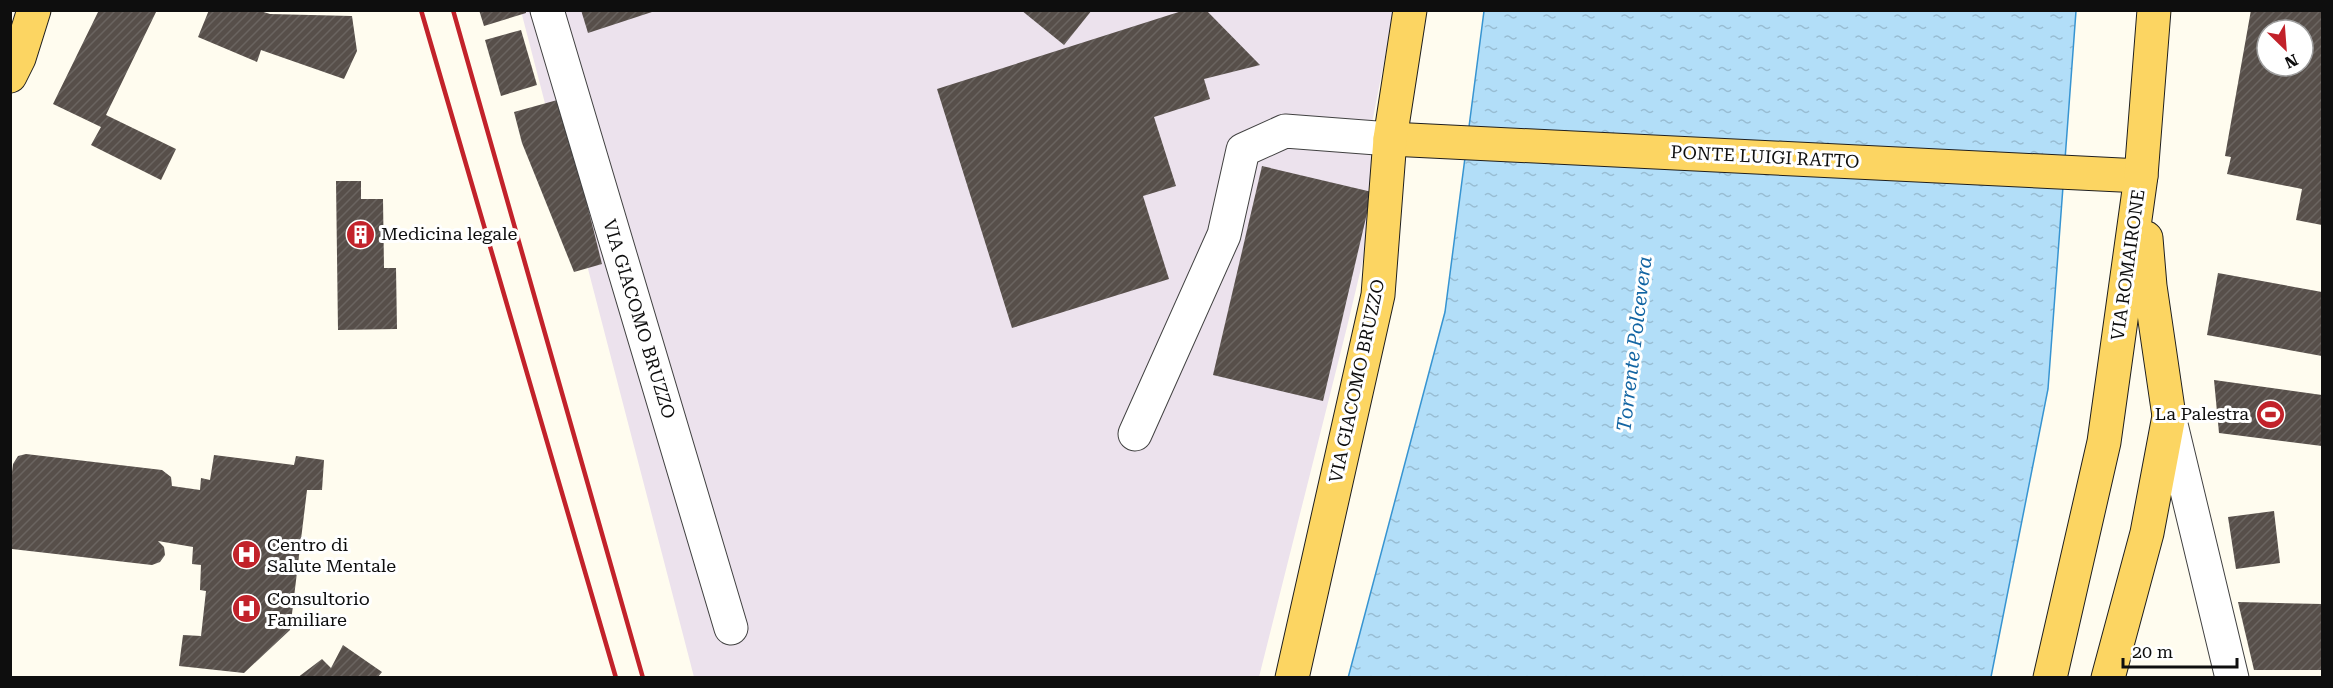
<svg xmlns="http://www.w3.org/2000/svg" width="2333" height="688" font-family="'Roboto Serif',serif">
<style>
.industrial{fill:#ece2ed}
.water{fill:url(#water-ripples);stroke:#3794d1;stroke-width:1.5}
.building{fill:url(#building-hatch);fill-rule:evenodd}
.lines{fill:none;stroke-linecap:round;stroke-linejoin:round}
.minor-casing{stroke:#414141;stroke-width:35}
.major-casing{stroke:#1f1f1f;stroke-width:35}
.minor{stroke:#fff;stroke-width:33}
.major{stroke:#fcd562;stroke-width:33}
.rail{stroke:#c2222a;stroke-width:4.5}
.labels{text-anchor:middle;stroke-width:6;stroke-linejoin:round;paint-order:stroke}
.street-label{font-size:18px;fill:#0e0e0e;stroke:#fff}
.poi-label{font-size:18px;fill:#0e0e0e;stroke:#fff;text-anchor:start}
.water-label{font-size:20px;font-style:italic;fill:#1365a3;stroke:#fff}
</style>
<defs>
<pattern id="water-ripples" width="26" height="14" patternUnits="userSpaceOnUse" patternTransform="scale(1.5)"><rect width="26" height="14" fill="#b2def8"/><path d="M2 4q2-2 4 0t4 0M15 11q2-2 4 0t4 0" fill="none" stroke="#98bdd3"/></pattern>
<pattern id="building-hatch" width="6" height="6" patternUnits="userSpaceOnUse" patternTransform="scale(1.5)"><rect width="6" height="6" fill="#574f4a"/><path d="M-1 1l2-2M0 6l6-6M5 7l2-2" fill="none" stroke="#6a6460"/></pattern>
</defs>
<rect width="100%" height="100%" fill="#fffcef"/>
<path class="industrial" d="M521,11H1394L1372,123L1378,197L1347,327L1259,677H694Z"/>
<path class="water" d="M1484,11H2076L2048,389L1991,677L1348,678L1445,312Z"/>
<g class="building">
<path d="M99,10H157L106,115L176,149L161,180L91,145L101,127L53,104Z"/>
<path d="M209,10H257L270,14L352,16L357,51L344,79L261,50L257,62L198,37Z"/>
<path d="M479,10H526V13L484,26Z"/>
<path d="M581,10H655V11L588,33Z"/>
<path d="M1021,10H1092L1064,45Z"/>
<path d="M1185,10H1206L1260,65L1204,79L1210,99L1154,117L1176,186L1143,196L1169,279L1012,328L937,89Z"/>
<path d="M2251,10H2322V225L2296,220L2302,189L2227,174L2231,157L2225,156ZM2267,30H2303V66H2267Z"/>
<path d="M521,30L537,85L501,96L485,40Z"/>
<path d="M561,99L602,264L574,272L522,143L514,112Z"/>
<path d="M1262,166L1372,192L1323,401L1213,375Z"/>
<path d="M336,181H361V199H383L384,268H396L397,329L338,330Z"/>
<path d="M2218,273L2322,292V356L2207,335Z"/>
<path d="M2214,380L2322,395V446L2219,433Z"/>
<path d="M26,454L162,470L171,477L172,486L200,490L201,478L210,480L214,455L294,465L296,456L324,460L322,490H307L290,630L244,673L179,666L183,635L201,636L206,591L200,590L201,565L192,564L193,547L158,541L164,547L165,555L160,562L152,565L12,549L10,489L13,464L18,456Z"/>
<path d="M2274,511L2280,563L2236,569L2228,517Z"/>
<path d="M2238,602L2322,604V670H2254Z"/>
<path d="M343,645L382,672L377,678H297L322,659L331,668Z"/>
</g>
<g class="lines">
<defs>
<g id="minor">
<path d="M547,10L731,628"/>
<path d="M2169,416L2232,678"/>
<path d="M1135,434L1224,235L1243,150L1285,131L1390,139"/>
</g>
<g id="major">
<path d="M10,76L19,58L34,10"/>
<path d="M1390,139L2141,176"/>
<path d="M1292,678L1378,295L1390,139L1410,10"/>
<path d="M2050,678L2104,442L2141,176L2154,10"/>
<path d="M2108,678L2147,533L2169,416L2150,286L2146,238"/>
</g>
</defs>
<use href="#minor" class="minor-casing"/>
<use href="#major" class="major-casing"/>
<use href="#minor" class="minor"/>
<use href="#major" class="major"/>
<g class="rail">
<path d="M421,10L616,678"/>
<path d="M453,10L643,678"/>
</g>
</g>
<defs>
<symbol id="building-disc" viewBox="-11 -11 22 22"><circle r="9.5" fill="#c2222a" stroke="#fff"/><path d="M-4-6H4V6H1V3H-1V6H-4ZM-2.5-4.3h1.7v1.8h-1.7ZM.8-4.3h1.7v1.8H.8ZM-2.5-1h1.7V.8h-1.7ZM.8-1h1.7V.8H.8Z" fill="#fff"/></symbol>
<symbol id="stadium-disc" viewBox="-11 -11 22 22"><circle r="9.5" fill="#c2222a" stroke="#fff"/><path d="M0-5a6.5 5 0 1 0 0 10a6.5 5 0 1 0 0-10ZM-3.5-1.8h7v3.6h-7Z" fill="#fff"/></symbol>
<symbol id="hospital-disc" viewBox="-11 -11 22 22"><circle r="9.5" fill="#c2222a" stroke="#fff"/><path d="M-5-5h3v3.5h4V-5h3V5h-3V1.5h-4V5h-3Z" fill="#fff"/></symbol>
</defs>
<g fill-rule="evenodd">
<use href="#building-disc" x="344" y="218" width="33" height="33"/>
<use href="#stadium-disc" x="2254" y="398" width="33" height="33"/>
<use href="#hospital-disc" x="230" y="538" width="33" height="33"/>
<use href="#hospital-disc" x="230" y="592" width="33" height="33"/>
</g>
<g class="labels">
<g class="street-label">
<text transform="translate(1765 157) rotate(3)" y="6">PONTE LUIGI RATTO</text>
<text transform="translate(2128 265) rotate(-82)" y="6">VIA ROMAIRONE</text>
<text transform="translate(639 319) rotate(73)" y="6">VIA GIACOMO BRUZZO</text>
<text transform="translate(1357 381) rotate(-78)" y="6">VIA GIACOMO BRUZZO</text>
</g>
<g class="poi-label">
<text x="381" y="240">Medicina legale</text>
<text x="2249" y="420" text-anchor="end">La Palestra</text>
<text x="267" y="551">Centro di<tspan x="267" dy="21">Salute Mentale</tspan></text>
<text x="267" y="605">Consultorio<tspan x="267" dy="21">Familiare</tspan></text>
</g>
<g class="water-label">
<text transform="translate(1634 344) rotate(-83)" y="7">Torrente Polcevera</text>
</g>
</g>
<rect width="2333" height="688" fill="none" stroke="#0e0e0e" stroke-width="24"/>
<g transform="translate(2285 48) rotate(155)"><circle r="28" fill="#ffffff" stroke="#9f9f9f" stroke-width="1.5"/>
<path d="M0-4.5L10 22L0 15L-10 22Z" fill="#c2222a"/>
<text y="-9" font-size="16" font-weight="bold" text-anchor="middle" fill="#0e0e0e">N</text>
</g>
<path d="M2123 658v9h114v-9" fill="none" stroke="#0e0e0e" stroke-width="3"/>
<text x="2132" y="658" font-size="18" fill="#0e0e0e" stroke="#ffffff" stroke-width="4.5" paint-order="stroke">20 m</text>
</svg>
